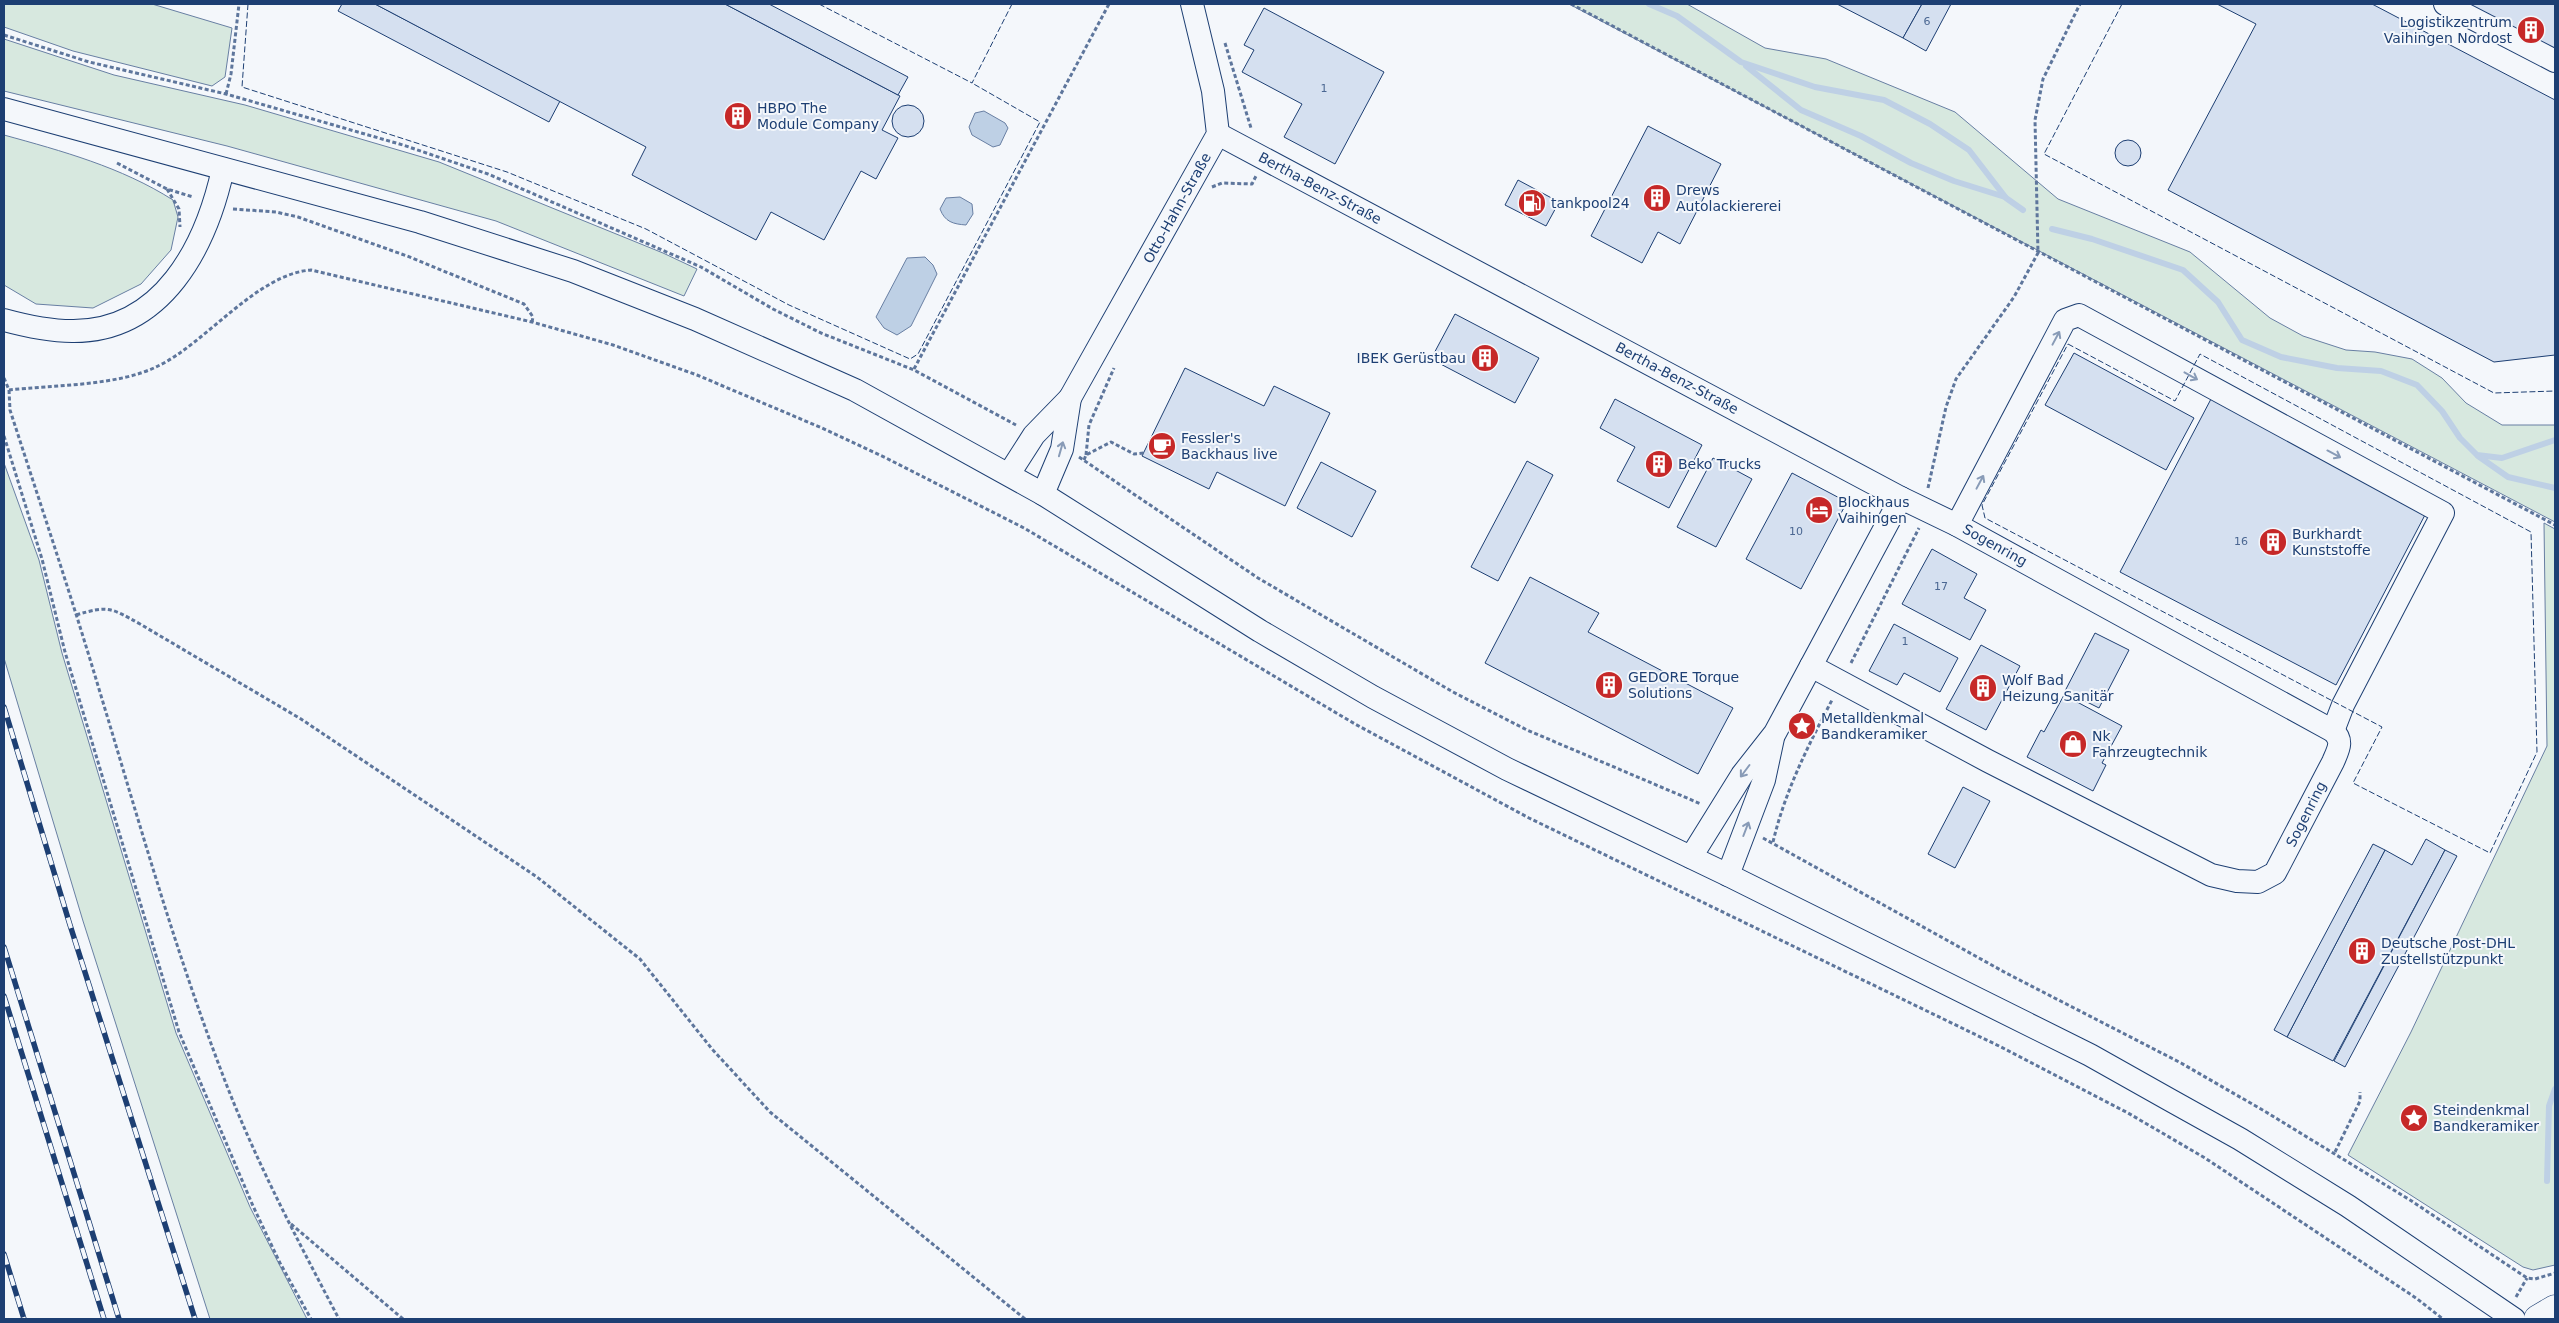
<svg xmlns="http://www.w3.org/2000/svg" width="2559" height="1323" font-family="'DejaVu Sans',sans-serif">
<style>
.green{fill:#d7e8df;stroke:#687fa3}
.water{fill:#bed0e5;stroke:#687fa3}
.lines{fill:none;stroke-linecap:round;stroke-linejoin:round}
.stream{stroke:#bed0e5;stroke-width:6}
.building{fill:#d5e0f0;stroke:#1d3f73}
.minor-casing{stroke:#1d3f73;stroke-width:24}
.major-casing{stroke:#1d3f73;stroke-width:29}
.path{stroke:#5e769c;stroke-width:3;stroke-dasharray:4 2.5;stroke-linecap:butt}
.minor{stroke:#f4f7fb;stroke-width:22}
.major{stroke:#f4f7fb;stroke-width:28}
.rail-casing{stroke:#1d3f73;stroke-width:5.5}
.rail{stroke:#f4f7fb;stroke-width:4;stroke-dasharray:11;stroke-linecap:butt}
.fence{stroke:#1d3f73;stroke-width:1;stroke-dasharray:6 2.5;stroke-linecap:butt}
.oneway{stroke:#889bb7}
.labels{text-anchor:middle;stroke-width:4;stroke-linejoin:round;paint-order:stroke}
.number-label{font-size:11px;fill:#4b6792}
.poi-label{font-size:14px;fill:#1d3f73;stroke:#f4f7fb;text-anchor:start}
.street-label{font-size:14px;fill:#1d3f73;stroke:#f4f7fb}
</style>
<rect width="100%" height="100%" fill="#f4f7fb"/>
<g class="green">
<path d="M4,4H152L232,28L225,77L212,86L73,51L4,27Z"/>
<path d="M1569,4H1687L1765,48L1826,59L1955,112L2058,199L2190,252L2270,318L2303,336L2346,350L2375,352L2412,359L2442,378L2466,403L2502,425H2555V522Z"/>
<path d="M4,39L114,75L245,105L439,162L663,253L697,269L684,296L496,221L227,146L4,91Z"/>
<path d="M4,135C62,151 121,167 173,200L178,217L171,250L141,284L93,308L36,304L4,285Z"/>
<path d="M4,463L39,560L62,653L176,1033L250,1207L307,1319H210L83,921L4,658Z"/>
<path d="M2544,523L2555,529V1265L2533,1270L2523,1267L2348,1155L2411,1032L2547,746Z"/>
</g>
<g class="water">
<path d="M984,111L1005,123L1008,128L1000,145L993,147L972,135L969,127L975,113Z"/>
<path d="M960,197L972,204L973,214L966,225C953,224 945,222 940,209L946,198Z"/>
<path d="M925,257L933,265L937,274L911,326L897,335L884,328L876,317L907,258Z"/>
</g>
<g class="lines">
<g class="stream">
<path d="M1649,4L1677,16L1741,62L1815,87L1884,100L1930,124L1969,150L2006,198L2023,210"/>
<path d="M1746,66L1801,110L1861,136L1911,163L1954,181L2005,197"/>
<path d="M2052,229L2092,239L2183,270L2218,302L2242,340L2281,357L2337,368L2381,371L2417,385L2442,411L2460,438L2477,455L2502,458L2555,440"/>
<path d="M2478,456L2508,477L2555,488"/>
<path d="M2547,1181L2549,1106L2555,1089"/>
</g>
</g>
<g class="building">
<path d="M342,4H375L560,101L549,122L338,11Z"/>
<path d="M375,4H725L900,96L882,130L898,138L876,179L861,171L824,240L771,212L756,240L632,175L646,147Z"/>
<path d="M725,4H769L908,77L898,95Z"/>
<path d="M1837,4H1922L1903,38Z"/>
<path d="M1922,4H1951L1926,51L1903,38Z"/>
<path d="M2217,4H2372L2555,100V355L2494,362L2168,190L2256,24Z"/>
<path d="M2456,4H2555V56Z"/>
<path d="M1264,8L1384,72L1335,164L1284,137L1302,104L1242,72L1254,50L1244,45Z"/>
<circle cx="908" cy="121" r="16"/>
<path d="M1648,126L1721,164L1680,244L1658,232L1642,263L1591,236Z"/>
<circle cx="2128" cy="153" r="13"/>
<path d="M1518,180L1559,202L1546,226L1505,205Z"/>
<path d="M1455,314L1539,358L1515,403L1431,359Z"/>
<path d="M2074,353L2194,418L2166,470L2045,405Z"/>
<path d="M1185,368L1264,406L1274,386L1330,413L1285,506L1217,472L1209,489L1142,456Z"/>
<path d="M1615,399L1702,445L1669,508L1617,481L1635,447L1600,428Z"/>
<path d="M2211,399L2426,513L2336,685L2120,572Z"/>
<path d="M1713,458L1752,479L1716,547L1677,527Z"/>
<path d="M1527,461L1553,475L1498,581L1471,567Z"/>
<path d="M1321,462L1376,491L1352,537L1297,508Z"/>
<path d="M1792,473L1847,502L1801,589L1746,559Z"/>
<path d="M1932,549L1977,574L1964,598L1986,610L1970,640L1902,604Z"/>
<path d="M1530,577L1599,613L1588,632L1733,708L1698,774L1485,663Z"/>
<path d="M1894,624L1958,658L1940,692L1904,673L1897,685L1869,671Z"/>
<path d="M2095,633L2129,650L2099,708L2065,691Z"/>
<path d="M1981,645L2020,666L1986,730L1946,709Z"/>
<path d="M2064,695L2122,726L2102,763L2106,765L2093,791L2027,757L2041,730L2044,732Z"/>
<path d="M1963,787L1990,801L1955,868L1928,854Z"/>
<path d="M2426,839L2445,850L2333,1061L2287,1037L2385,850L2412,865Z"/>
<path d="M2373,844L2385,850L2287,1037L2274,1030Z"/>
<path d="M2445,850L2457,856L2345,1067L2334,1061Z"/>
</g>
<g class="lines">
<defs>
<g id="minor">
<path d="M2445,4L2555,61"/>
<path d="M4,109L420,222L573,271L695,319L855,390L1043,494L1260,631L1373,697L1507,769L1728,875L2090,1055L2170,1100L2240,1139L2348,1206L2514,1319"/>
<path d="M1218,134L1901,498L1957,525L2333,731C2344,741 2338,750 2333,762L2275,873L2258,882L2237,881L2211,875L1988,761L1811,666"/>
<path d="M4,320C26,326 48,331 72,331C163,332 206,246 223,169"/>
<path d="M1009,474L1034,435L1070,398L1218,134L1213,91L1192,4"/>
<path d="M1043,494L1062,449L1070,398"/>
<path d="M1957,525L2065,320L2079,315L2443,513L2343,705L2333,731"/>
<path d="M1691,857L1742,775L1775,733L1901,498"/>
<path d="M1728,875L1764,780L1773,738"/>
</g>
<path id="major" d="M2538,1319L2555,1309"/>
</defs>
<use href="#minor" class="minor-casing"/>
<use href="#major" class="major-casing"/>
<g class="path">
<path d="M1571,4L2555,525"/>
<path d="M4,35L89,62L226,94L403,145L488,174L701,267L773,309L821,333L914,370L1016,425"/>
<path d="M1225,43L1251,128"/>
<path d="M226,94L231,74L239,4"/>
<path d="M117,163L167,189L193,197"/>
<path d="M1212,187L1222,183L1252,184L1256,176"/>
<path d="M167,189L179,209L180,227"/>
<path d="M233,209L276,212L298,217L407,256L524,304L533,317L532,322"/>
<path d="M914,369L1109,4"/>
<path d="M4,378L9,390L10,410C40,503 71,595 99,689C138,818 174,947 222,1073C254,1158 297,1239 339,1319"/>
<path d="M9,390C53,385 119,386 158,366C206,343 257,274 311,270L532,322L613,345L697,375L822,428L886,458L1024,528L1355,724L1529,818L1999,1046L2128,1113L2205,1158L2416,1298L2443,1319"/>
<path d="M4,436L42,559L65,652L179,1032L253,1206L280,1263L311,1319"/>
<path d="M1086,455L1089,425L1114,368"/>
<path d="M1079,457L1258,578L1453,692L1527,730L1701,804"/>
<path d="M1084,460L1086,455L1111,442L1134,454L1144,453"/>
<path d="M1928,488L1946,407L1956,379L2014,297L2038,253L2035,120L2043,79L2080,4"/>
<path d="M76,615C109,605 111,608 140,624L301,719L537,877L640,959L712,1049L770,1112L1025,1319"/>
<path d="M1851,663L1919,528"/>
<path d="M1763,838L2006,973L2181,1063L2266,1112L2410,1200L2527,1278L2535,1279L2555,1273"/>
<path d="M1773,842C1785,791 1808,746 1832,700"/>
<path d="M2335,1152L2360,1101V1092"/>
<path d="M291,1224L403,1319"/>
<path d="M2516,1297L2527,1278"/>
</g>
<use href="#minor" class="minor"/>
<use href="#major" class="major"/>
<defs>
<g id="rail">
<path d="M4,707L70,925L195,1319"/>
<path d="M4,947L119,1319"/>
<path d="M4,996L104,1319"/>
<path d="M4,1254L24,1319"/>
</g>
</defs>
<use href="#rail" class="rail-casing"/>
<use href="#rail" class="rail"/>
<g class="fence">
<path d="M248,4L242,87L507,172L646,229L789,305L910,359L918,354L1040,122L972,83"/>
<path d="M819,4L972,83L1012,4"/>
<path d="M2122,4L2044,154L2494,393L2555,391"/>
<path d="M2068,344L2175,401L2200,354L2531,532L2537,752L2490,853L2353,783L2382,727L1985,518L1982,505Z"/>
</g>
</g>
<defs><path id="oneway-shaft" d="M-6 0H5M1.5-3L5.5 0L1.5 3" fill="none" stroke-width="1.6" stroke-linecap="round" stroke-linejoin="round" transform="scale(1.25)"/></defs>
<g class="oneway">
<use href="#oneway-shaft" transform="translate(2056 338) rotate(-62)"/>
<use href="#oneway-shaft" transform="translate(2191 376) rotate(29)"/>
<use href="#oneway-shaft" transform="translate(1061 449) rotate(-74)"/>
<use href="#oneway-shaft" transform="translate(2334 454) rotate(28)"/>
<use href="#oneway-shaft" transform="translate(1980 482) rotate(-62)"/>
<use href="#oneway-shaft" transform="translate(1745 771) rotate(127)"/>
<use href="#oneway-shaft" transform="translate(1746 829) rotate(-69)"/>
</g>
<defs>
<symbol id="building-disc" viewBox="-11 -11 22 22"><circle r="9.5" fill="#c62828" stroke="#f4f7fb"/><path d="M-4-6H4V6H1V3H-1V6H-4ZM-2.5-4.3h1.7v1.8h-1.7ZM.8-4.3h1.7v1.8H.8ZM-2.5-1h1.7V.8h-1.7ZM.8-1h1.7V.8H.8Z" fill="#fff"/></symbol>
<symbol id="fuel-disc" viewBox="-11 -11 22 22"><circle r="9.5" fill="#c62828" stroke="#f4f7fb"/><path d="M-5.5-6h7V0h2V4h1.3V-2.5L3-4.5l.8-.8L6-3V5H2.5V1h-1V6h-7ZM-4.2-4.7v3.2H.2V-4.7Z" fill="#fff"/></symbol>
<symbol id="cafe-disc" viewBox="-11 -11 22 22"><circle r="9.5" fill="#c62828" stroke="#f4f7fb"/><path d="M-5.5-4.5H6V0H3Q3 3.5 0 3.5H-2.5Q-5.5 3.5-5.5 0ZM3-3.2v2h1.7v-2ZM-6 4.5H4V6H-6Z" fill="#fff"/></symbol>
<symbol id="hotel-disc" viewBox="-11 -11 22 22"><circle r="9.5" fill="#c62828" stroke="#f4f7fb"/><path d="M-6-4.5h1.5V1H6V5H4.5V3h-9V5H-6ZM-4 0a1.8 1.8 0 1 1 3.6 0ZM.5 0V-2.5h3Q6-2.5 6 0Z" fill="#fff"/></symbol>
<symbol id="sight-disc" viewBox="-11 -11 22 22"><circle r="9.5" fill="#c62828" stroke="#f4f7fb"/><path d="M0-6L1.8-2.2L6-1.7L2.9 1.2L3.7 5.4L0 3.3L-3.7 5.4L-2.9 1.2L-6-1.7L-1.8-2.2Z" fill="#fff"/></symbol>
<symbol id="shop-disc" viewBox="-11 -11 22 22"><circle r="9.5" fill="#c62828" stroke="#f4f7fb"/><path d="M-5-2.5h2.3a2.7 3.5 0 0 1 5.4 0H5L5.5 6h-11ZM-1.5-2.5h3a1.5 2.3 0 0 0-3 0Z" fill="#fff"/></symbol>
</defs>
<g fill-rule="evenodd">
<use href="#building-disc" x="2515" y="14" width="32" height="32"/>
<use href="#building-disc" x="722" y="100" width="32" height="32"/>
<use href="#building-disc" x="1641" y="182" width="32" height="32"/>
<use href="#fuel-disc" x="1516" y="187" width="32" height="32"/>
<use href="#building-disc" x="1469" y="342" width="32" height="32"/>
<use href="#cafe-disc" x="1146" y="430" width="32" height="32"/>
<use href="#building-disc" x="1643" y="448" width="32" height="32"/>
<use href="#hotel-disc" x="1803" y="494" width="32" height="32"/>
<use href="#building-disc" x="2257" y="526" width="32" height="32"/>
<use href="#building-disc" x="1593" y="669" width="32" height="32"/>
<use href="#building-disc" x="1967" y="672" width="32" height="32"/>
<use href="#sight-disc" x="1786" y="710" width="32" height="32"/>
<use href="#shop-disc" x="2057" y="728" width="32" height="32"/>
<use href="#building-disc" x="2346" y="935" width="32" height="32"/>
<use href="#sight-disc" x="2398" y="1102" width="32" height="32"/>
</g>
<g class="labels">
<g class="number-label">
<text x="1927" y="25">6</text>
<text x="1324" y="92">1</text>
<text x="1796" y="535">10</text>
<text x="2241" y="545">16</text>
<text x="1941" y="590">17</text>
<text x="1905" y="645">1</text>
</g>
<g class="poi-label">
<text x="2512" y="27" text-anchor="end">Logistikzentrum<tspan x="2512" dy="16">Vaihingen Nordost</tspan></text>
<text x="757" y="113">HBPO The<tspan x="757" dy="16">Module Company</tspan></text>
<text x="1676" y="195">Drews<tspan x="1676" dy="16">Autolackiererei</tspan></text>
<text x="1551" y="208">tankpool24</text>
<text x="1466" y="363" text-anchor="end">IBEK Gerüstbau</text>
<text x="1181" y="443">Fessler's<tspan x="1181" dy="16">Backhaus live</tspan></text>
<text x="1678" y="469">Beko Trucks</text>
<text x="1838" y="507">Blockhaus<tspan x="1838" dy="16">Vaihingen</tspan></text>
<text x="2292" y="539">Burkhardt<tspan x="2292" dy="16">Kunststoffe</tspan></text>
<text x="1628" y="682">GEDORE Torque<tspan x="1628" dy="16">Solutions</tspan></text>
<text x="2002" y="685">Wolf Bad<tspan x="2002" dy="16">Heizung Sanitär</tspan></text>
<text x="1821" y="723">Metalldenkmal<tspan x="1821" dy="16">Bandkeramiker</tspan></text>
<text x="2092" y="741">Nk<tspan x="2092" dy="16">Fahrzeugtechnik</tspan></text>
<text x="2381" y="948">Deutsche Post-DHL<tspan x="2381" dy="16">Zustellstützpunkt</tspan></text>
<text x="2433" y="1115">Steindenkmal<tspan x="2433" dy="16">Bandkeramiker</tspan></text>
</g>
<g class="street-label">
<text transform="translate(1320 188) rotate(28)" y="5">Bertha-Benz-Straße</text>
<text transform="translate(1177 208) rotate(-61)" y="5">Otto-Hahn-Straße</text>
<text transform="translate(1677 378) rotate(28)" y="5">Bertha-Benz-Straße</text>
<text transform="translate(1995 545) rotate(29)" y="5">Sogenring</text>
<text transform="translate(2306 814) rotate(-63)" y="5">Sogenring</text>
</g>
</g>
<rect width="2559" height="1323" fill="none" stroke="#1d3f73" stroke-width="10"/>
</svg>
